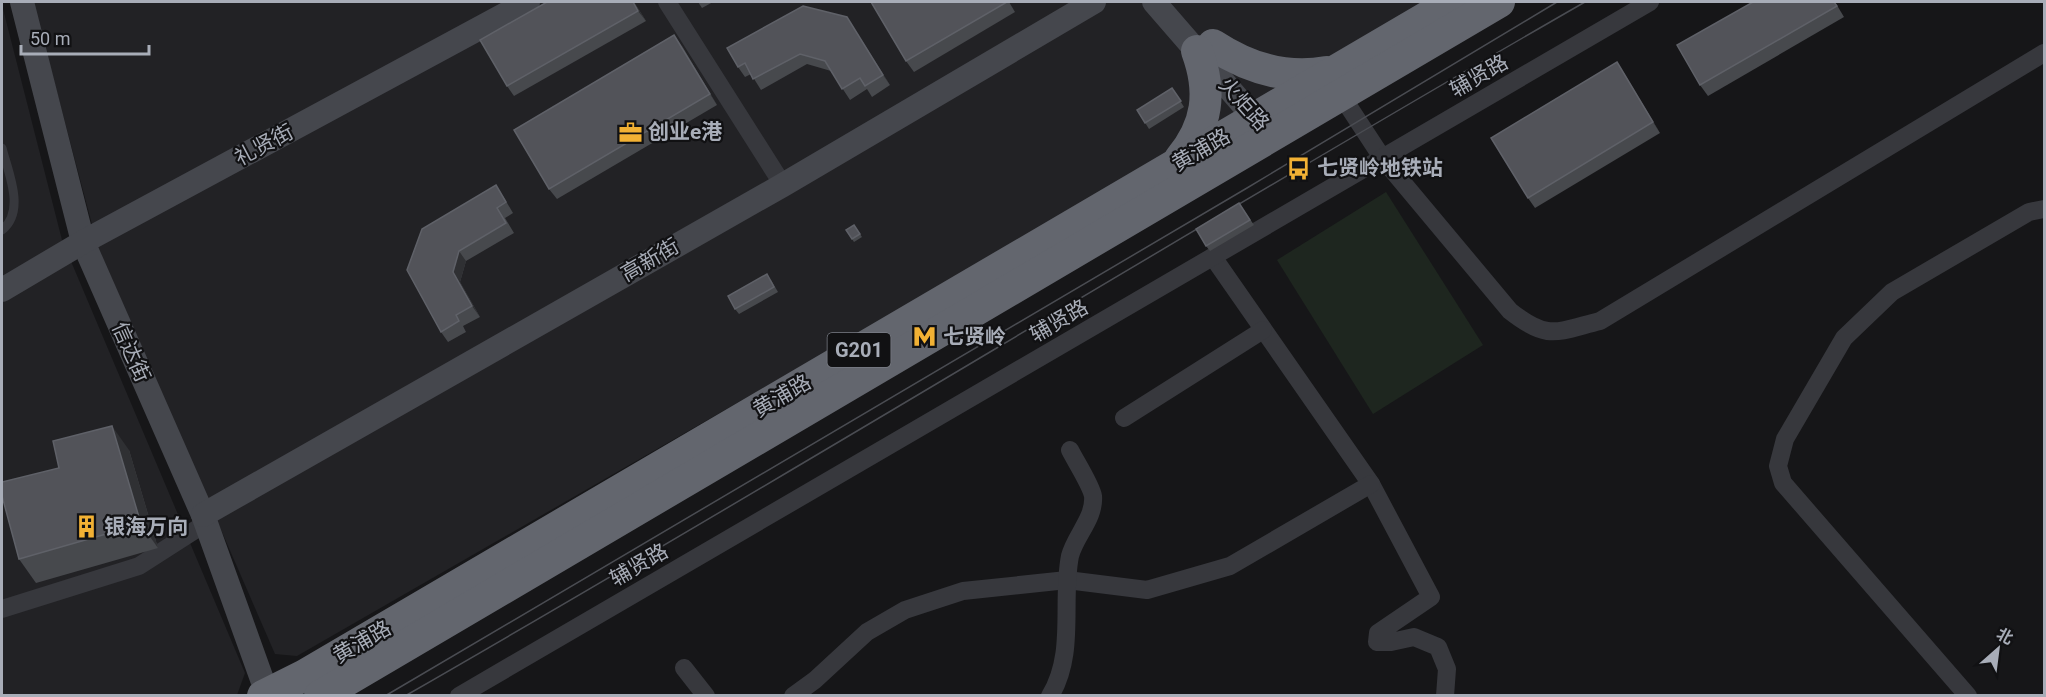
<svg xmlns="http://www.w3.org/2000/svg" width="2046" height="697" font-family="Roboto,'Noto Sans SC',sans-serif">
<style>
.built{fill:#222225}
.green{fill:#1e261f}
.lines{fill:none;stroke-linecap:round;stroke-linejoin:round}
.lane{stroke:#37383d;stroke-width:9}
.street{stroke:#37383d;stroke-width:18}
.secondary{stroke:#45474d;stroke-width:24}
.highway{stroke:#63666e;stroke-width:32}
.tram{stroke:#4a4c52;stroke-width:1.5}
.wall{fill:#47494d}
.shaded-wall{fill:#2f3033}
.building{fill:#525359;stroke:#5f6168;stroke-width:1.5}
.labels{text-anchor:middle;stroke-width:4.5;stroke-linejoin:round;paint-order:stroke}
.shield{fill:#111113;stroke:#7b7e86;stroke-width:1.5}
.shield-label{font-size:20px;font-weight:bold;fill:#a8adb8}
.street-label{font-size:21px;fill:#a8adb8;stroke:#111113}
.poi-label{font-size:21px;font-weight:bold;fill:#a8adb8;stroke:#111113;text-anchor:start}
</style>
<rect width="100%" height="100%" fill="#161618"/>
<g class="built">
<path d="M33,2H1430L1212,130L297,656L275,654L98,247Z"/>
<path d="M2,5L62,240L245,673L237,695H2Z"/>
</g>
<path class="green" d="M1386,192L1483,345L1373,414L1277,260Z"/>
<g class="lines">
<path class="lane" d="M2,148C8,172 26,211 2,230"/>
<g class="street">
<path d="M667,2L783,185"/>
<path d="M1341,95L1383,159L1510,311C1548,341 1556,332 1600,321L2044,53"/>
<path d="M1213,257L1371,484L1431,597L1378,633L1377,642H1391L1414,637L1438,647L1447,669L1445,696"/>
<path d="M1124,418L1263,330"/>
<path d="M2,609L139,566L206,523"/>
<path d="M684,668L706,696"/>
<path d="M459,696L1650,2"/>
<path d="M793,696L815,680L867,632L905,610L963,591L1067,580L1147,590L1230,566L1371,484"/>
<path d="M1050,696C1076,654 1061,601 1070,556C1075,536 1095,518 1093,496C1091,485 1076,462 1070,450"/>
<path d="M1968,696L1783,483L1778,466L1785,439L1844,338L1892,292L2029,212L2044,209"/>
</g>
<g class="secondary">
<path d="M22,2L83,242L203,515L268,696"/>
<path d="M1154,2L1265,130"/>
<path d="M2,290L83,242L528,2"/>
<path d="M203,515L783,185L1094,2"/>
</g>
<g class="highway">
<path d="M1213,45C1248,68 1285,80 1327,72"/>
<path d="M1180,159C1208,125 1212,92 1197,51"/>
<path d="M263,696L305,675L1453,2"/>
<path d="M320,696L1499,2"/>
</g>
<g class="tram">
<path d="M385,696L1247,188L1557,2"/>
<path d="M405,696C801,469 1189,229 1585,2"/>
</g>
</g>
<g class="wall">
<path d="M547,2H634L646,21L514,96L507,86Z"/>
<path d="M698,2H713L702,8Z"/>
<path d="M871,2H1009L1015,12L914,72L906,61Z"/>
<path d="M1753,2H1835L1844,17L1708,96L1700,85Z"/>
<path d="M847,17L890,85L872,97L867,89L850,100L831,71L807,64L761,90L751,74L745,77L738,67Z"/>
<path d="M682,46L717,105L557,199L549,189Z"/>
<path d="M1624,73L1660,133L1535,208L1528,198Z"/>
<path d="M1172,88L1184,107L1149,129L1137,110Z"/>
<path d="M503,196L513,213L505,218L514,233L466,261L460,282L480,317L463,326L466,332L448,342L441,332L407,270Z"/>
<path d="M1239,203L1254,225L1210,251L1206,246Z"/>
<path d="M854,225L862,237L854,242L846,230Z"/>
<path d="M771,280L778,292L739,314L735,309Z"/>
<path d="M129,450L158,548L36,583L19,559Z"/>
</g>
<g class="shaded-wall">
<path d="M633,2H634L646,21L638,11Z"/>
<path d="M847,17L854,28L890,85L883,75Z"/>
<path d="M674,35L682,46L717,105L710,94Z"/>
<path d="M1617,62L1624,73L1660,133L1653,122Z"/>
<path d="M459,251L466,261L460,282L480,317L472,306L453,272Z"/>
<path d="M112,426L129,450L158,548L141,524Z"/>
</g>
<g class="building">
<path d="M547,2H633L638,11L507,86L480,40Z"/>
<path d="M871,2H1007L906,61Z"/>
<path d="M1753,2H1834L1837,6L1700,85L1677,45Z"/>
<path d="M803,6L847,17L883,75L865,86L860,78L842,89L825,61L800,54L753,79L745,63L738,67L727,48Z"/>
<path d="M674,35L710,94L549,189L514,130Z"/>
<path d="M1617,62L1653,122L1528,198L1491,138Z"/>
<path d="M1172,88L1181,101L1145,123L1137,110Z"/>
<path d="M496,185L506,202L497,208L506,223L459,251L453,272L472,306L456,315L459,321L441,332L407,270L422,229Z"/>
<path d="M1239,203L1250,220L1206,246L1196,229Z"/>
<path d="M854,225L860,234L852,239L846,230Z"/>
<path d="M767,274L774,287L735,309L728,296Z"/>
<path d="M112,426L141,524L19,559L2,496V482L59,468L53,441Z"/>
</g>
<defs>
<symbol id="office-bare" viewBox="-9 -9 18 18"><path d="M-6-3h4V-5.5h4V-3h4V5H-6ZM-1-4.5V-3h2v-1.5ZM-6 0V1H6V0Z" fill="#f2b134" stroke="#111113" stroke-width="2.5" paint-order="stroke"/></symbol>
<symbol id="bus-bare" viewBox="-9 -9 18 18"><path d="M-5-6H5V4H4V6H2V4H-2V6H-4V4H-5ZM-3.5-4V0h7V-4ZM-3.5 1.2v1.5H-2V1.2ZM2 1.2v1.5H3.5V1.2Z" fill="#f2b134" stroke="#111113" stroke-width="2.5" paint-order="stroke"/></symbol>
<symbol id="metro-bare" viewBox="-9 -9 18 18"><path d="M-5.5 5V-5H-3L0 0L3-5H5.5V5H3V-.5L0 4L-3-.5V5Z" fill="#f2b134" stroke="#111113" stroke-width="2.5" paint-order="stroke"/></symbol>
<symbol id="building-bare" viewBox="-9 -9 18 18"><path d="M-4-6H4V6H1V3H-1V6H-4ZM-2.5-4.3h1.7v1.8h-1.7ZM.8-4.3h1.7v1.8H.8ZM-2.5-1h1.7V.8h-1.7ZM.8-1h1.7V.8H.8Z" fill="#f2b134" stroke="#111113" stroke-width="2.5" paint-order="stroke"/></symbol>
</defs>
<g fill-rule="evenodd">
<use href="#office-bare" x="614" y="116" width="33" height="33"/>
<use href="#bus-bare" x="1282" y="152" width="33" height="33"/>
<use href="#metro-bare" x="908" y="320" width="33" height="33"/>
<use href="#building-bare" x="70" y="510" width="33" height="33"/>
</g>
<g class="labels">
<rect class="shield" x="827.5" y="333" width="63" height="34" rx="4.5"/>
<g class="shield-label">
<text x="859" y="357">G201</text>
</g>
<g class="street-label">
<text transform="translate(1479 76) rotate(-30)" y="7">辅贤路</text>
<text transform="translate(1244 104) rotate(48)" y="7">火炬路</text>
<text transform="translate(264 145) rotate(-28)" y="7">礼贤街</text>
<text transform="translate(1201 150) rotate(-30)" y="7">黄浦路</text>
<text transform="translate(650 260) rotate(-30)" y="7">高新街</text>
<text transform="translate(1059 321) rotate(-30)" y="7">辅贤路</text>
<text transform="translate(131 352) rotate(66)" y="7">信达街</text>
<text transform="translate(782 396) rotate(-30)" y="7">黄浦路</text>
<text transform="translate(639 565) rotate(-30)" y="7">辅贤路</text>
<text transform="translate(362 642) rotate(-30)" y="7">黄浦路</text>
</g>
<g class="poi-label">
<text x="648" y="139">创业e港</text>
<text x="1317" y="175">七贤岭地铁站</text>
<text x="943" y="344">七贤岭</text>
<text x="104" y="534">银海万向</text>
</g>
</g>
<rect width="2046" height="697" fill="none" stroke="#a8adb8" stroke-width="6"/>
<g transform="translate(1998 649) rotate(28)" stroke="#111113" stroke-width="4.5" paint-order="stroke">
<path d="M0-4.5L10 22L0 15L-10 22Z" fill="#a8adb8"/>
<text y="-9" font-size="16" font-weight="bold" text-anchor="middle" fill="#a8adb8">北</text>
</g>
<path d="M21 45v9h128v-9" fill="none" stroke="#a8adb8" stroke-width="3"/>
<text x="30" y="45" font-size="18" fill="#a8adb8" stroke="#111113" stroke-width="4.5" paint-order="stroke">50 m</text>
</svg>
